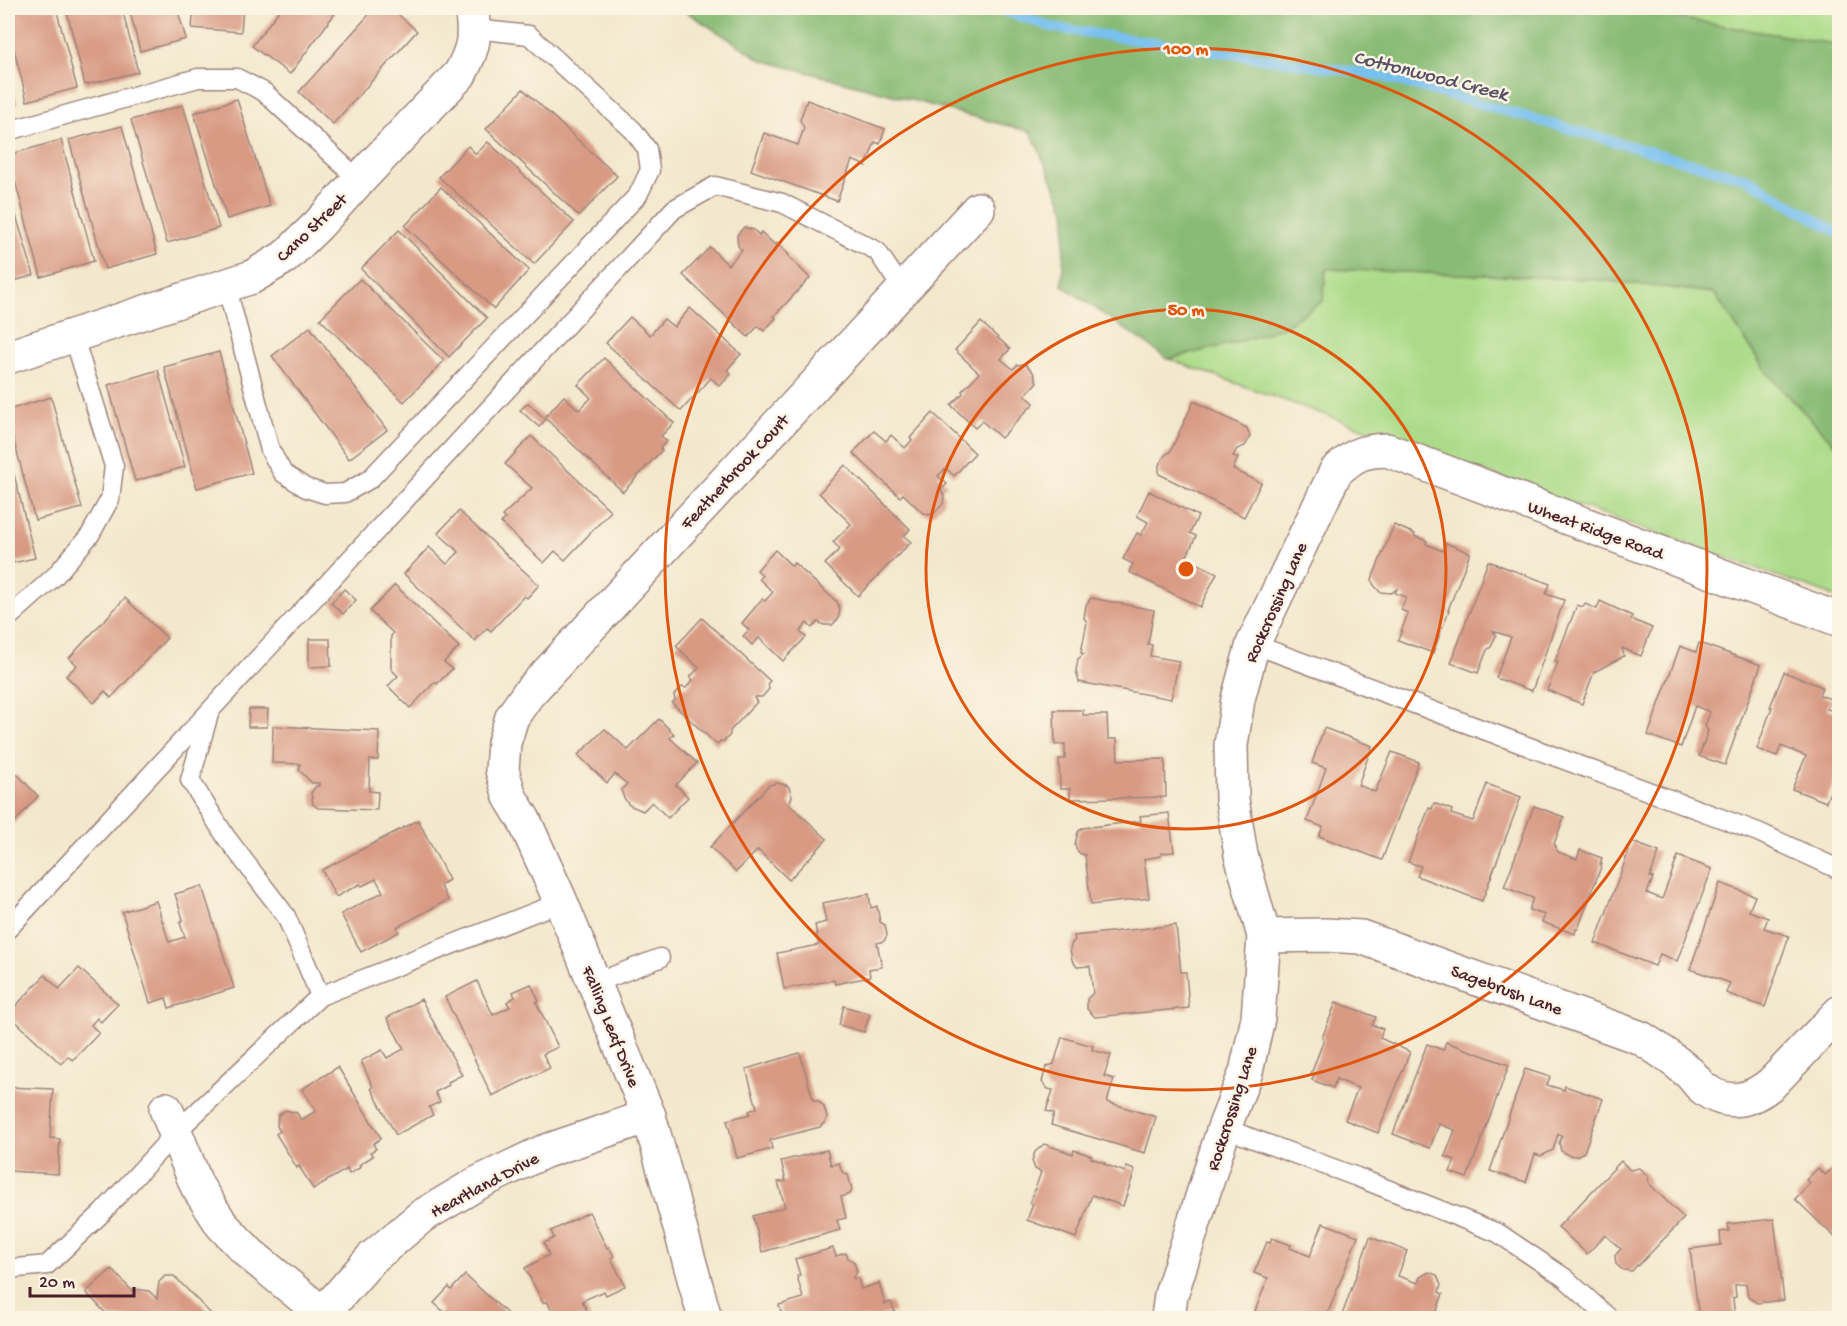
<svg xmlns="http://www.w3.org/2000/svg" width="1847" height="1326" font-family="'Gochi Hand',sans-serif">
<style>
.green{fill:#abdb88;stroke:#7a7d5a;stroke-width:1.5}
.forest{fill:#88bb74;stroke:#696d50;stroke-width:1.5}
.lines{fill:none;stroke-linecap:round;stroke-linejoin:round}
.stream{stroke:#78c0f0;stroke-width:10}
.building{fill:#d89a83}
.lane-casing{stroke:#9e847c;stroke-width:21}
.street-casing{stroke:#9e847c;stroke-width:36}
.lane{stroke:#fff;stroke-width:18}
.street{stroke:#fff;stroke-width:33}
.ring{fill:none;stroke:#e0560e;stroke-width:3}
.labels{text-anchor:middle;stroke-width:5;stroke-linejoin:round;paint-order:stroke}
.street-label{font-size:18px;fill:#4a1f2b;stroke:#fcf5e5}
.water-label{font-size:20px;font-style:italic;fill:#584f66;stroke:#fcf5e5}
.centre{fill:#e0560e;stroke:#fcf5e5;stroke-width:3}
.ring-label{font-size:18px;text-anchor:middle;font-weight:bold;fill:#e0560e;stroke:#fcf5e5;stroke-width:5;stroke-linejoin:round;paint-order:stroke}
</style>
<rect width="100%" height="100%" fill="#fcf5e5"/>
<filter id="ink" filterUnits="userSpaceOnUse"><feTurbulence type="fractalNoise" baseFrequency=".0167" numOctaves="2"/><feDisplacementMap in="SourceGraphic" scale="12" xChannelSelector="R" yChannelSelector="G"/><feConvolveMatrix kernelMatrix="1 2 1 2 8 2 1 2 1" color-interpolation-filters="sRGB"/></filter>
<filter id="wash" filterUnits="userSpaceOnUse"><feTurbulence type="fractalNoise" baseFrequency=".008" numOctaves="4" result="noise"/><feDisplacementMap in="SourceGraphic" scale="24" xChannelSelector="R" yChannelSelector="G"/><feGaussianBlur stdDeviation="1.35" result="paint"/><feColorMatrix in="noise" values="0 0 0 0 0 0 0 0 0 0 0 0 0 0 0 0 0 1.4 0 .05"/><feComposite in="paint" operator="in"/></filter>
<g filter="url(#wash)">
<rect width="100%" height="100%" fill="#f3e8cd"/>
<g class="green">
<path d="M1617,8H1839V45Z"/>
<path d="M1326,269L1593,279L1714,293L1768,374L1839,449V598L1168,359L1242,341L1323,301Z"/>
</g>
<path class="forest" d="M680,8H1617L1839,45V449L1768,374L1714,293L1593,279L1326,269L1323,301L1283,327L1242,341L1168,359L1062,285L1066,212L1031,132L762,60Z"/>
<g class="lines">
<path class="stream" d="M995,8L1055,28L1377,75L1748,179L1840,234"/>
</g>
<g id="blocks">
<g class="building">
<path d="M8,8H56L77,88L27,101L8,26Z"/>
<path d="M66,8H122L138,72L85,85Z"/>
<path d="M129,8H177L186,39L140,51Z"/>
<path d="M194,8H243L241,32L192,28Z"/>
<path d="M281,8H339L290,74L252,46Z"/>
<path d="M375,8H391L417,31L333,124L299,92Z"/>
<path d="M8,72L17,104L8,107Z"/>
<path d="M523,89L617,176L579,216L486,129Z"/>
<path d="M237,99L270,206L227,219L194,113Z"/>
<path d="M807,100L885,129L880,144L875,142L866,166L852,160L837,201L751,170L764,133L798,145L804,128L800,120Z"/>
<path d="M183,105L219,228L167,243L131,120Z"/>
<path d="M122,126L157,254L105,269L69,140Z"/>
<path d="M61,140L94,261L41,277L8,155Z"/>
<path d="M488,142L574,222L534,264L439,177L468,146L476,154Z"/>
<path d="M441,187L529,270L494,309L405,226Z"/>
<path d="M8,189L34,275L8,283Z"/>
<path d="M744,227L754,230L759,235L761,232L775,245L777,243L789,255L788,256L810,278L774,316L776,318L764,331L758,326L748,337L683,275L710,247L728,265L742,250L738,246L737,235Z"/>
<path d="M399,230L487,318L449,357L361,269Z"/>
<path d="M360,279L444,361L404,402L320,319Z"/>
<path d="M690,308L741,354L727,370L731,374L720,386L711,378L681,411L606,343L630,317L650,335L664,319L674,327Z"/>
<path d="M981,322L1010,349L1001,359L1013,369L1017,365L1025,364L1033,372L1037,382L1025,395L1034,403L1001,438L982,421L975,428L951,405L963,393L962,391L979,373L955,350Z"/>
<path d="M310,327L387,430L349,459L272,356Z"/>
<path d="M219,352L252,473L197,488L164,367Z"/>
<path d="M604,358L674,423L661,436L667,441L660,448L662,450L623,492L546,419L539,427L520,410L528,403L544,418L564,396L579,410L591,398L578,385Z"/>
<path d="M158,370L185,467L135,481L108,385Z"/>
<path d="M51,397L82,508L35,520L8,418V410Z"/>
<path d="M1194,401L1247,428L1250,436L1245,446L1237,449L1233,456L1238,458L1233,469L1261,483L1244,517L1159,474V465L1165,455L1170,452Z"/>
<path d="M933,413L975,453L954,476L946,468L938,476L947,484L941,490L944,496L943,504L934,513L929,515L923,513L903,494L900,497L853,453L874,431L886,441L891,435L905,448L912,440L910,438Z"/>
<path d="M531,436L611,511L565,560L555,551L544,563L501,523L505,519L502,516L532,488L505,464Z"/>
<path d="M8,450L35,558L8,564Z"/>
<path d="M845,465L910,529L904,536L911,542L858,596L825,564L840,549L833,542L851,524L819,493Z"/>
<path d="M1149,491L1198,516L1190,533L1196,536L1186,558L1217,573L1200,607L1129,572L1133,564L1123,559L1137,533L1141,535L1148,522L1137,516Z"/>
<path d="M459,511L539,585L527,598L524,596L491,631L487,628L475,641L404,574L429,547L447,564L459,552L438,533Z"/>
<path d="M1394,525L1415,534L1414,536L1427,541L1426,544L1443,551L1446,543L1470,553L1448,610H1449L1433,653L1398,640L1408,613L1401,610L1406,597L1395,593L1397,589L1391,593L1380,592L1373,584L1372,579Z"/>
<path d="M775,550L792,566L794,563L837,602L840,610L838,619L832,625H824L818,622L812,628L807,623L800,632L806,637L783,661L759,638L752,645L743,636L749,630L742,623L762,599L765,601L773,592L759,579L762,575L757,570Z"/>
<path d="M1488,561L1550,584L1546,594L1564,600L1532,691L1496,678L1511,637L1493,631L1496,635L1491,647L1487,650L1478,673L1451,663Z"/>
<path d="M395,585L459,647L444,662L452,669L437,684L435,682L410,708L388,686L398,676L391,669V636L393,633L370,611Z"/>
<path d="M344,589L356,600L343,614L331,603Z"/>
<path d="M125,598L167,638L111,698L105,691L94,703L66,676L77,665L69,658Z"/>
<path d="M1091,598L1154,610L1148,644L1152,645L1150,656L1179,661L1171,699L1079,682L1076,671L1078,659L1084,654L1081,653L1087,622L1084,618L1086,605Z"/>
<path d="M1600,601L1632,616L1631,619L1652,628L1641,656L1622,648L1624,656L1594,672L1582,704L1547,690L1558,662L1555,661L1577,605L1583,607L1585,604L1597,609Z"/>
<path d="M702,618L770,681L768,683L769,689L762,697H755L754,698L757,702L730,731V735L724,741H720L717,745L672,703L675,700L674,695L682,687L686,688L693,680L690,677L699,668L676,646Z"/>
<path d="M309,639H330L331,666L309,667Z"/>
<path d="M1699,643L1761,665L1725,765L1699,756L1708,731L1705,726L1710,712L1695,706L1681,747L1648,735L1680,646L1696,652Z"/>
<path d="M1784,672L1822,687L1819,695L1831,699L1827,709L1840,713V767L1826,802L1792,789L1806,756L1781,746L1777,756L1757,749L1772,707H1770Z"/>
<path d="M249,709H268L267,727H248Z"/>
<path d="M1054,710H1083V715H1107L1108,739H1117L1118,760L1165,759L1166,797L1070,799V789H1060L1059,759H1065V744L1055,745Z"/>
<path d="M659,719L674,734L670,738L697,763L676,785L688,797L668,818L652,802L643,811L629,805L624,798L621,790L627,784L615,774L607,783L578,755L605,729L628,750Z"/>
<path d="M273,726L379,731L378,760H370L369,791L378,792L377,810L318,808L313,804L311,793L316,786H319V783H312L299,770L300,764L272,763Z"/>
<path d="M1324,728L1372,746L1358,785L1375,792L1392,752L1419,762L1382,860L1319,836L1323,827L1307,821L1326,768L1312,763Z"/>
<path d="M17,774L38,796L13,824L8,818V784Z"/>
<path d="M777,783L786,785L789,787L792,797L789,804L827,839L789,880L758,850L736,872L710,847L769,785Z"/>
<path d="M1487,784L1521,797L1482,901L1417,876L1421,866L1408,862L1429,808L1432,809L1434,803L1452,810L1451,814L1473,821Z"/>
<path d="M1534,806L1564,817L1554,844L1558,852L1577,859L1580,850L1602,858L1600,864H1602L1578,929H1576L1575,934L1542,922L1545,915L1529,910L1533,898L1504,887Z"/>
<path d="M1169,813L1174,852L1161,853V856L1144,859L1149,898L1091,905L1085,855L1079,853L1076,849L1075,844L1078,832L1082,828L1141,821L1140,816Z"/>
<path d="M418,820L449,880L440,885L448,900L397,927L399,932L361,952L341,914L383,892L376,879L362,886L360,884L336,897L322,870Z"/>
<path d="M1632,842L1659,852L1650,877L1653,878L1647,893L1662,899L1678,856L1712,869L1677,961L1660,954L1655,966L1595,943Z"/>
<path d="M1720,883L1755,896L1749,911L1768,918L1764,928L1789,936L1765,1007L1726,993L1730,983L1690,969Z"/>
<path d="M202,886L234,988L169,1008L166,998L150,1003L122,912L156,901L169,942L185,937L180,923L183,919L175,894Z"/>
<path d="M869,894L871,908L877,906L880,922L885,925L887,935L884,941L877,943L882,967L869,969L870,977L835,984L834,980L784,989L777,953L819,945L815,925L826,922L822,903Z"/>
<path d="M1176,925L1181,972H1186L1189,1008L1095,1017L1087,1009V999L1093,993L1090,966L1077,967L1072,960L1070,949L1072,943L1075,940L1074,936Z"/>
<path d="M79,968L118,1004L101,1022L97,1018L91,1025L99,1033L78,1055L72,1060L68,1056L61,1064L8,1014L45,975L59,989Z"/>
<path d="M477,981L493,1015L510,1007L507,1002L515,997L513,992L531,984L539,1001L536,1002L558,1047L543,1054L550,1068L492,1096L445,997Z"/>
<path d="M421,999L462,1075L448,1082L449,1085L435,1092L440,1102L429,1107L433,1115L396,1135L371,1088L373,1087L361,1061L382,1050L387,1058L404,1049L387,1018Z"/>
<path d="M1336,1002L1376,1017L1372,1025L1383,1029L1380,1038L1410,1052L1378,1133L1345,1120L1358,1088L1336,1079L1333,1088L1312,1080L1314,1075L1311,1074L1324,1039L1322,1038Z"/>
<path d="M844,1006L870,1014L864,1032L839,1025Z"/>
<path d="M1062,1037L1093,1046L1092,1050L1111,1055L1104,1076L1114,1079L1107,1102L1156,1117L1145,1153L1051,1125L1054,1113L1046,1111L1053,1090L1048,1089L1042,1082L1046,1067L1054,1064Z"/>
<path d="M1446,1042L1509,1065L1467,1178L1450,1172L1455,1160L1445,1156L1455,1130L1439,1124L1430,1148L1393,1134L1427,1044L1443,1050Z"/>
<path d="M800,1053L813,1100L818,1101L824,1107L827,1118L825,1122L820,1127L770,1140L772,1149L737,1158L727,1120L750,1114L749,1111L757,1108L746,1069Z"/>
<path d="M338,1067L381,1138L373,1144L376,1149L370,1152L373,1156L359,1165L361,1167L349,1174L347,1169L313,1189L299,1166L297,1168L276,1134L280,1131L277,1126L278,1115L286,1110L297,1113L301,1120L316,1111L302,1089Z"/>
<path d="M1525,1069L1550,1077L1547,1085L1564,1090L1565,1086L1603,1099L1584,1152L1576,1156L1568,1155L1561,1151L1559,1143L1562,1136L1558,1134L1553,1150L1541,1156L1535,1154L1526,1182L1490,1171Z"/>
<path d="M8,1087L53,1089L50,1138L60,1139L58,1174L8,1171Z"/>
<path d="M1044,1144L1073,1154L1074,1150L1092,1156L1091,1158L1105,1163L1104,1164L1125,1172L1126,1167L1135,1170L1123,1206L1092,1195L1076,1238L1027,1220L1033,1204L1030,1203L1041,1172L1035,1169L1032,1161L1035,1152Z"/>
<path d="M827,1150L831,1165L839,1163L842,1172L848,1175L852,1190L850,1194L841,1197L846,1218L837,1220L840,1230L762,1252L753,1216L785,1207L778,1182L786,1181L781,1161Z"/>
<path d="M1621,1161L1630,1170L1639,1168L1648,1176L1649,1184L1684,1218L1638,1266L1637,1265L1632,1271L1623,1270L1616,1264L1615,1255L1621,1249L1605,1235L1587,1254L1558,1227Z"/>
<path d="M1840,1161V1242L1795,1199L1810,1183L1806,1180L1818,1168L1825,1175Z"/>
<path d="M589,1212L607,1248L609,1247L614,1257L611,1258L625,1286L606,1295L604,1291L582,1301L591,1318H555L547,1301L543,1303L525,1268L549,1255L544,1243L554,1238L551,1231Z"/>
<path d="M1774,1219L1784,1300L1757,1303L1748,1296L1746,1284L1735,1285L1736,1297L1733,1298L1735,1318H1699L1690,1249L1721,1245L1720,1232L1729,1231L1728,1224Z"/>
<path d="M1323,1223L1358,1236L1326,1318H1274L1255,1311L1268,1278L1254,1273L1267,1242L1270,1243L1272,1238L1291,1245L1290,1248L1310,1256Z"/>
<path d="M1370,1237L1407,1251L1398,1276L1418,1283L1420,1277L1429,1272L1437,1275L1441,1285L1439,1292L1443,1294L1434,1318H1341Z"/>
<path d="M833,1248L836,1256L846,1253L848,1258L854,1262L857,1272L853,1277L854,1279L858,1278L861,1289L879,1283L885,1304L891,1302L895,1312L873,1318H783L779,1305L803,1298L797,1276L800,1275L795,1259Z"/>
<path d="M112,1269L132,1291L134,1289L149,1291L157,1299L159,1282L165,1276H174L212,1315L207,1318H110L86,1292Z"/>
<path d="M465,1275L512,1318H435L443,1311L434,1303L449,1287L451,1290Z"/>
</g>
</g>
</g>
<g filter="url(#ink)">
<use href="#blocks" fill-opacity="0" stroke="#9e847c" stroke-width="1.5"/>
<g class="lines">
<defs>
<g id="lane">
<path d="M8,131L198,78H237L264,92L359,180"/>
<path d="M226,285L270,450L283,473L306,488L325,494L345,493L370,479L638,195L650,170L647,149L633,130L529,35L475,29"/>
<path d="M8,618L55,576L90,535L110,499L114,466L73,335"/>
<path d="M1253,644L1758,832L1840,870"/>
<path d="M209,714L190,780L226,837L286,916L320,996"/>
<path d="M8,929L674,209L715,186L782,203L877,251L903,290"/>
<path d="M595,983L660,958"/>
<path d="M1224,1128L1357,1177L1498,1233L1565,1278L1609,1318"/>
<path d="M8,1269L47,1265L102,1213L177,1131L320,996L561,902"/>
</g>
<g id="street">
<path d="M8,357L252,277L285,257L318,225L359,180L460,74C474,48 476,37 471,8"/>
<path d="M1264,936L1325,935L1361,937L1641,1038C1657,1048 1673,1059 1687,1071C1694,1076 1697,1084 1703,1088C1727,1107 1751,1101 1772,1083L1840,1012"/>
<path d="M166,1109L197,1186L222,1225L250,1254L323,1314"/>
<path d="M319,1318L372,1258L422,1216L478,1183L543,1152L649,1116"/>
<path d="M705,1318L649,1116L561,902L524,820L510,797L502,770L504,743L512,717L528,694L978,209"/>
<path d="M1168,1318L1171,1295L1224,1128L1246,1072L1258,1018L1264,936L1241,855L1232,799L1231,745L1238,699L1253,644L1336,471C1356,454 1361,451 1387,450L1840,620"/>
</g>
</defs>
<use href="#lane" class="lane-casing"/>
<use href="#street" class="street-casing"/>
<use href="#lane" class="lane"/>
<use href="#street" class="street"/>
</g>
</g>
<g class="ring">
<circle cx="1186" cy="569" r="260"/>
<circle cx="1186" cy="569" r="521"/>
</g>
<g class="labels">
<g class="street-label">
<text transform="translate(311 227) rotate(-44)" y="6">Cano Street</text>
<text transform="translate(734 471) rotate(-47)" y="6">Featherbrook Court</text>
<text transform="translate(1596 529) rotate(20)" y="6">Wheat Ridge Road</text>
<text transform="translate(1275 602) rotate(-66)" y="6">Rockcrossing Lane</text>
<text transform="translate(1507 989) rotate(20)" y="6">Sagebrush Lane</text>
<text transform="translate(612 1026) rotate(68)" y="6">Falling Leaf Drive</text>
<text transform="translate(1231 1108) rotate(-72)" y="6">Rockcrossing Lane</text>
<text transform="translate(484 1184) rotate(-28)" y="6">Heartland Drive</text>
</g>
<g class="water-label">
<text transform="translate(1431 74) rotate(14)" y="7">Cottonwood Creek</text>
</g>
</g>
<circle cx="1186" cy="569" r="9" class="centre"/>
<g class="ring-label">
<text x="1186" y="54">100 m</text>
<text x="1186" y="315">50 m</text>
</g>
<rect width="1847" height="1326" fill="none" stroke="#fcf5e5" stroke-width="30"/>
<path d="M30 1287v9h104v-9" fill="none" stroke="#4a1f2b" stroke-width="3"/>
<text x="39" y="1287" font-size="18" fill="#4a1f2b" stroke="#fcf5e5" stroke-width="4.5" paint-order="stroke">20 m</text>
</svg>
